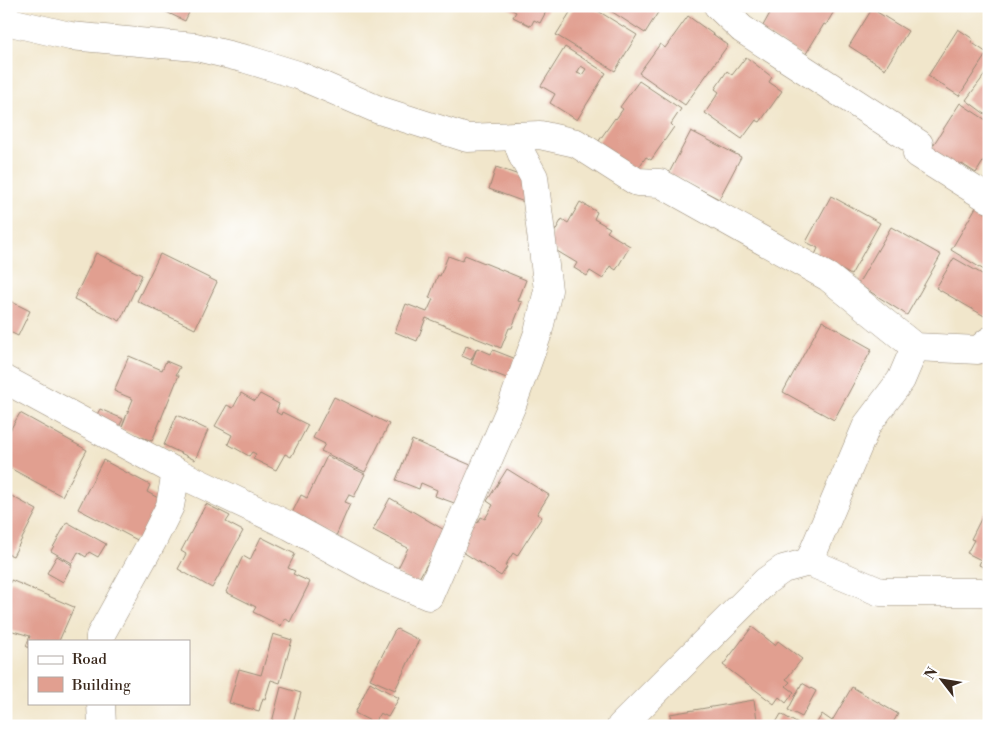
<svg xmlns="http://www.w3.org/2000/svg" width="995" height="732" font-family="'Libre Bodoni',serif">
<style>
.building{fill:#e19f90;fill-rule:evenodd}
.lines{fill:none;stroke-linecap:round;stroke-linejoin:round}
.minor-casing{stroke:#968874;stroke-width:29}
.minor{stroke:#fff;stroke-width:28}
</style>
<rect width="100%" height="100%" fill="#fff"/>
<filter id="ink" filterUnits="userSpaceOnUse"><feTurbulence type="fractalNoise" baseFrequency=".02" numOctaves="2"/><feDisplacementMap in="SourceGraphic" scale="10" xChannelSelector="R" yChannelSelector="G"/><feConvolveMatrix kernelMatrix="1 2 1 2 8 2 1 2 1" color-interpolation-filters="sRGB"/></filter>
<filter id="wash" filterUnits="userSpaceOnUse"><feTurbulence type="fractalNoise" baseFrequency=".0096" numOctaves="4" result="noise"/><feDisplacementMap in="SourceGraphic" scale="20" xChannelSelector="R" yChannelSelector="G"/><feGaussianBlur stdDeviation="1.12" result="paint"/><feColorMatrix in="noise" values="0 0 0 0 0 0 0 0 0 0 0 0 0 0 0 0 0 1.4 0 .05"/><feComposite in="paint" operator="in"/></filter>
<g filter="url(#wash)">
<rect width="100%" height="100%" fill="#f1e6cb"/>
<g id="blocks">
<g class="building">
<path d="M154,6H192L185,21Z"/>
<path d="M505,6H549L540,23L534,20L531,26L513,17L516,12Z"/>
<path d="M574,6H590L637,35L615,71L556,35Z"/>
<path d="M603,6H662L645,33Z"/>
<path d="M774,6H837L826,25L824,24L804,57L760,31Z"/>
<path d="M872,9L908,31L885,69L849,46Z"/>
<path d="M688,16L728,45L685,105L639,73L660,44L665,48Z"/>
<path d="M958,29L973,39L971,42L987,53L959,96L928,76Z"/>
<path d="M565,47L606,73L577,120L550,103L555,94L541,86ZM581,66L586,69L582,75L577,73Z"/>
<path d="M746,57L772,77L769,82L782,91L760,122L756,120L742,139L705,113L719,92L715,89L727,71L732,75Z"/>
<path d="M989,69V117L966,100Z"/>
<path d="M639,81L681,109L671,124L674,127L651,160L646,157L636,171L596,145L615,118L616,119L623,109L620,107Z"/>
<path d="M960,103L989,122V139L984,146L989,148V152L976,173L962,164L959,169L930,150Z"/>
<path d="M691,131L741,157L719,199L669,173Z"/>
<path d="M496,167L533,180L527,203L489,189Z"/>
<path d="M831,196L880,223L851,275L815,255L818,248L806,242Z"/>
<path d="M580,202L597,212L594,219L610,228L607,232L630,246L616,270L610,266L603,279L590,271L587,276L574,268L577,263L547,245L562,219L568,223Z"/>
<path d="M979,202L989,208V273L951,250Z"/>
<path d="M891,227L941,255L907,315L858,284Z"/>
<path d="M96,253L142,275L120,321L74,299Z"/>
<path d="M160,254L217,282L195,329L137,301Z"/>
<path d="M465,255L526,280L518,301L522,302L512,328H509L501,348L426,318L417,341L395,332L406,304L427,312L433,299L429,298L438,275L440,276L448,256L462,261Z"/>
<path d="M954,258L989,278V313L986,317L936,288Z"/>
<path d="M6,299L30,311L18,336L8,331L6,335Z"/>
<path d="M822,321L872,349L834,420L783,392Z"/>
<path d="M466,346L476,350L471,360L462,356Z"/>
<path d="M477,348L491,354L493,350L516,359L509,379L471,364Z"/>
<path d="M129,356L162,370L166,361L180,367L176,375H179L152,441L121,429L133,399L114,391Z"/>
<path d="M241,393L255,401L260,394L279,404L276,412L281,415L282,412L308,425L291,457L285,454L276,470L253,459L256,454L252,452L249,456L228,444L232,435L215,426L227,405L233,408Z"/>
<path d="M334,397L389,424L365,472L321,451L325,444L313,438Z"/>
<path d="M100,409L123,419L118,429L95,418Z"/>
<path d="M20,413L87,450L62,496L6,466V437Z"/>
<path d="M177,415L208,430L195,460L164,445Z"/>
<path d="M412,440L473,466L457,504L435,496L437,490L421,483L419,489L396,480Z"/>
<path d="M327,456L365,474L354,497L349,495L345,502L350,504L336,536L291,515L301,495L307,498Z"/>
<path d="M103,460L150,485L147,492L162,500L143,543L78,509Z"/>
<path d="M507,469L549,495L537,514L542,517L517,556L513,553L505,566L507,567L501,576L458,549L475,521L478,523L481,517L485,519L493,505L487,501Z"/>
<path d="M6,493L37,510L13,556L6,553Z"/>
<path d="M390,498L446,531L415,585L396,572L408,548L373,530Z"/>
<path d="M206,504L230,516L226,522L243,531L212,588L178,569L186,554L181,551Z"/>
<path d="M985,511L989,513V570L979,565L981,560L967,553L974,540L971,539Z"/>
<path d="M67,522L106,544L98,557L89,552L86,557L78,552L72,563L51,551Z"/>
<path d="M261,537L295,554L288,568L295,571L293,574L310,582L290,622L285,618L281,626L253,612L256,607L226,592L243,556L250,560Z"/>
<path d="M57,556L72,565L63,582L47,573Z"/>
<path d="M11,580L74,607L59,641H29V648L26,646L30,636L6,629V592Z"/>
<path d="M752,627L775,645L778,641L802,659L786,679L790,682L786,686L794,692L786,703L779,697L774,704L723,665Z"/>
<path d="M397,629L419,640L395,690L370,679L394,632Z"/>
<path d="M273,634L292,640L280,683L271,680L265,699L263,698L259,711L229,703L239,669L261,675Z"/>
<path d="M370,682L399,698L388,717L380,713L374,723L355,713Z"/>
<path d="M802,683L816,691L802,717L788,710Z"/>
<path d="M281,687L301,693L292,726H271Z"/>
<path d="M852,687L898,714L891,726H815L822,714L832,721Z"/>
<path d="M754,700L758,726H671L670,714Z"/>
<path d="M781,714L798,724L797,726H774Z"/>
</g>
</g>
</g>
<g filter="url(#ink)">
<use href="#blocks" fill-opacity="0" stroke="#968874" stroke-width="1"/>
<g class="lines">
<defs>
<g id="minor">
<path d="M718,6L742,29L919,144L917,154L989,199"/>
<path d="M6,21L70,36L196,47L246,59L298,75L379,110L467,138L540,135L576,143L637,182L660,183L828,277L915,347"/>
<path d="M6,380L176,472L290,526L381,576L429,596L512,405L538,333L548,290L534,177L523,157L515,136"/>
<path d="M809,562L867,425L901,380L915,347L978,350L989,341"/>
<path d="M100,641V636L152,542L170,506L176,472"/>
<path d="M101,703L102,726"/>
<path d="M621,726L766,581L783,569L809,562L880,592H981L989,594"/>
</g>
</defs>
<use href="#minor" class="minor-casing"/>
<use href="#minor" class="minor"/>
</g>
</g>
<rect width="995" height="732" fill="none" stroke="#fff" stroke-width="25"/>
<rect x="28" y="640" width="162" height="65" fill="#ffffff" stroke="#b1aaa5"/>
<rect x="38" y="656" width="25" height="8" fill="#ffffff" stroke="#b1aaa5"/>
<text x="72" y="664" font-size="15" fill="#3b2a1e">Road</text>
<rect x="38" y="677" width="25" height="15" fill="#e19f90" stroke="#b1aaa5"/>
<text x="72" y="690" font-size="15" fill="#3b2a1e">Building</text>
<g transform="translate(942 680) rotate(301)" stroke="#ffffff" stroke-width="4" paint-order="stroke">
<path d="M0-4L9 19L0 12L-9 19Z" fill="#3b2a1e"/>
<text y="-8" font-size="14" font-weight="bold" text-anchor="middle" fill="#3b2a1e">N</text>
</g>
</svg>
